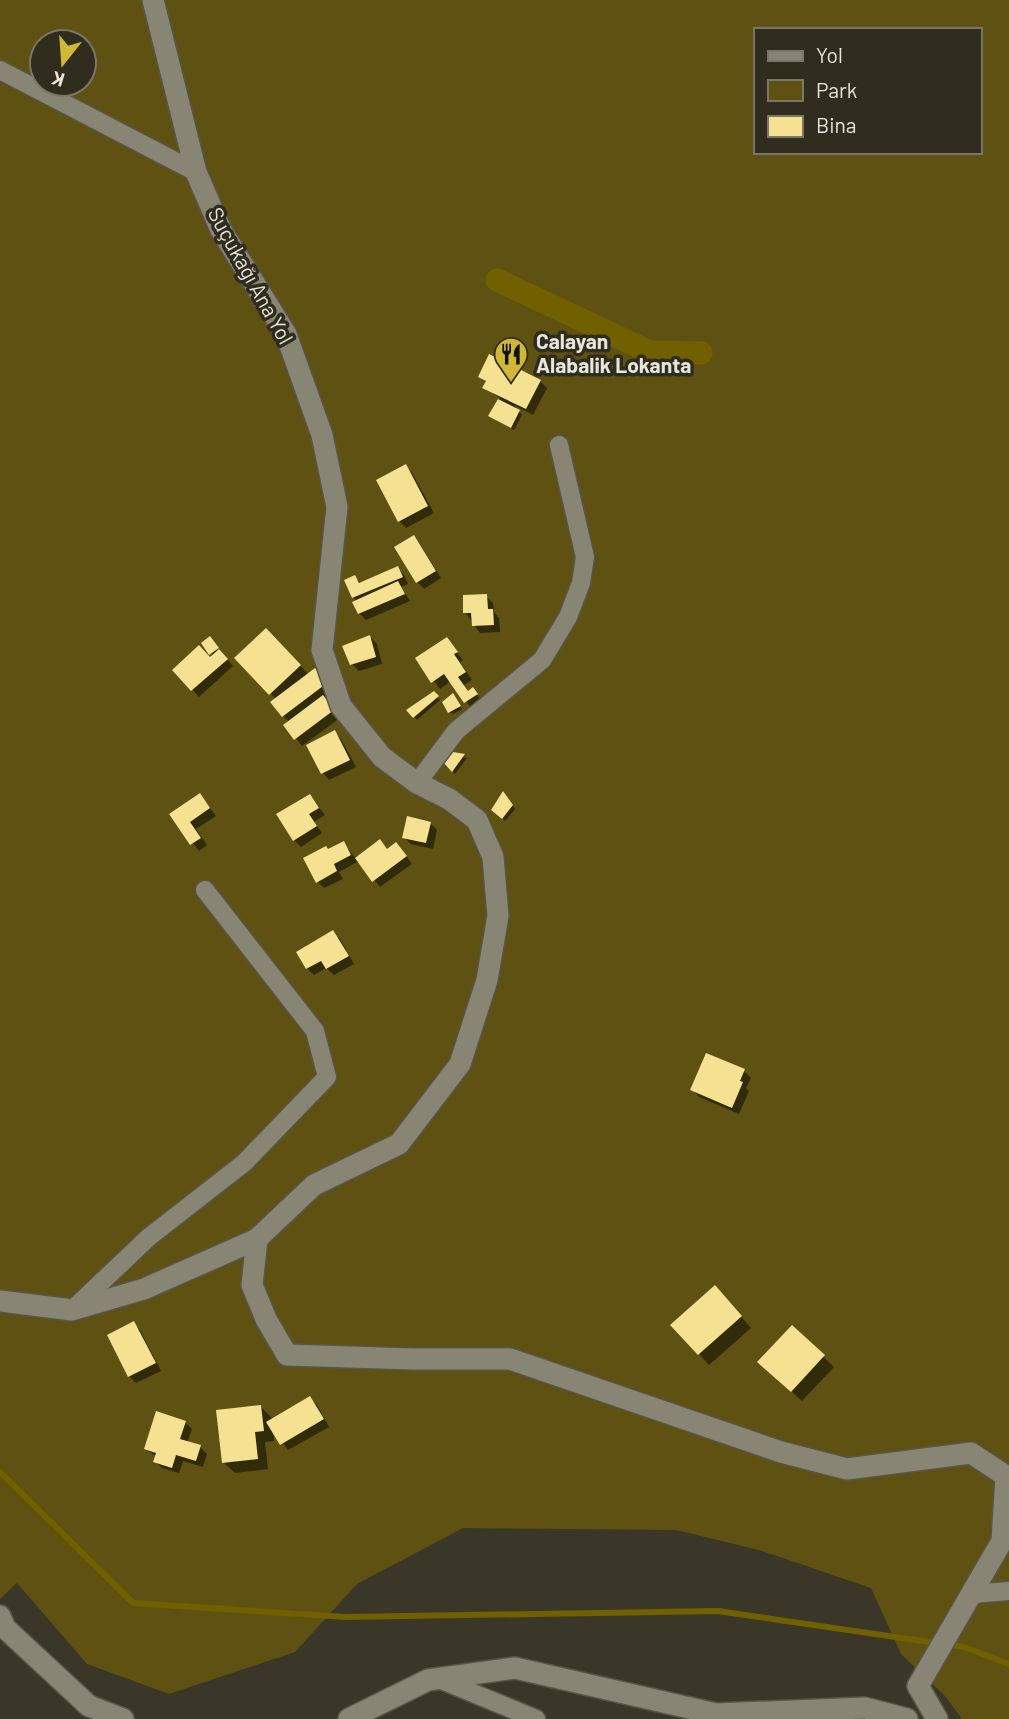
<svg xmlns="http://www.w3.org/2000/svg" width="1009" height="1719" font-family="Barlow,sans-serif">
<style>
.green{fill:#5e5111;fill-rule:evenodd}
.shadow{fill:#0007}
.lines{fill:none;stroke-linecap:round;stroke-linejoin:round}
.stream{stroke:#716000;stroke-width:6}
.canal{stroke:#716000;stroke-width:23}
.building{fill:#f4e292}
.street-casing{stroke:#585649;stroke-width:21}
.secondary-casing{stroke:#585649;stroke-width:24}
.street{stroke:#898574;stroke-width:18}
.secondary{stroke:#898574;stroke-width:21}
.labels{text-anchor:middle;stroke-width:7;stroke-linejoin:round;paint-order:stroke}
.street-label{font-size:21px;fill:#e7e5dc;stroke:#302d1e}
.poi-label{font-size:21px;font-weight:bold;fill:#e7e5dc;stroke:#302d1e;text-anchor:start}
</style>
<rect width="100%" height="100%" fill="#3a3728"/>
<path class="green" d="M0,0H1009V1719H962L945,1696L901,1654L871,1588L759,1550L676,1530L463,1528L357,1584L295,1652L169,1694L87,1664L17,1583L0,1599ZM755,30H979V152H755ZM42,42H84V84H42Z"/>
<g class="shadow">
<path d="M480,377L540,381L547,388L533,415L514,405L522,415L514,430L491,416L500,398L484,387L487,383Z"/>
<path d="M406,467L412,473L434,513L406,528L399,521Z"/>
<path d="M414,537L420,544L441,578L424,589L417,582Z"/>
<path d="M398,568L404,575L408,584L401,587L410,601L366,620L359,613L358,602L353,597L355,577L361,583Z"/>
<path d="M486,596L493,603L494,612L499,618L500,632L480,633L465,612Z"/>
<path d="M370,637L377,644L382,664L359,671L352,664Z"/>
<path d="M447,639L463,660L460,662L472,680L464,685L469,693L473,690L483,702L472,709L451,681L440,689L417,659Z"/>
<path d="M277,640L309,675L332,691L323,698L340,718L302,746L285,725L289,722L272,702L276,699L237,658Z"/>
<path d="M213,642L233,666L199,697L174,670L211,659L214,656L211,653Z"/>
<path d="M434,694L440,700L417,720L409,711Z"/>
<path d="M456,698L462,709L453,714L450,712Z"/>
<path d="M335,732L341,739L356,767L329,780L323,773L308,745Z"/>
<path d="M453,754L467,758L455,774L446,762Z"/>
<path d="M200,795L216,816L196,829L207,845L199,851L172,814Z"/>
<path d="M310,796L325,815L314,822L322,833L301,847L294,840Z"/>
<path d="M506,796L515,809L505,821L494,809Z"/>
<path d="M430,823L437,830L433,849L411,844L404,837Z"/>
<path d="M380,841L388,850L403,851L412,864L380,887L359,861L339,872L343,879L324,888L318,882L328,851L344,843L356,859Z"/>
<path d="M333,933L340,939L354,964L334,975L326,968L314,975L307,968Z"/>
<path d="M744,1071L751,1078L746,1088L749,1091L739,1114L699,1097L693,1090Z"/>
<path d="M725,1298L751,1328L709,1365L673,1325Z"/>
<path d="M134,1323L140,1330L161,1371L136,1383L129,1376Z"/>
<path d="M792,1327L834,1367L802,1401L770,1372Z"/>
<path d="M310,1399L317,1405L329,1427L288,1450L273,1429L274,1441L265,1442L268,1469L235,1473L224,1463L261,1407L271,1417L272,1421Z"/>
<path d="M185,1422L192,1429L187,1443L200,1447L207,1454L203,1467L183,1461L179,1473L162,1468L155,1461L157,1457L146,1449Z"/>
</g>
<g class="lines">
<path class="stream" d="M0,1472L133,1603L345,1617L718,1611L964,1647L1009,1664"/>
<path class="canal" d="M497,280L650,352L701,353"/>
</g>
<g class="building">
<path d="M489,354L541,380L526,409L482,388L486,381L478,377Z"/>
<path d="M498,399L520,410L511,428L488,416Z"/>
<path d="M406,464L428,506L398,522L376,480Z"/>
<path d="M414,535L436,571L416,583L394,547Z"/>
<path d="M398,566L403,577L352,598L344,580L355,575L359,583Z"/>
<path d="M398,581L405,594L358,614L352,602Z"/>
<path d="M487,594L488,609H493L494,625L472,626L471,613H463V595Z"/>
<path d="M266,628L301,665L269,695L234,658Z"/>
<path d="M370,635L376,657L350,665L342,646Z"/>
<path d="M210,636L219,648L209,655L201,643Z"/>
<path d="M447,637L458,652L454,654L466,672L458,677L468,691L473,687L478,694L464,703L444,674L431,683L415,658Z"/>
<path d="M199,645L210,657L219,649L228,659L191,691L172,670Z"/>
<path d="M315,668L327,683L282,717L270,702Z"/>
<path d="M434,691L439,696L413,718L406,710Z"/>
<path d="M453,693L461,706L448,713L442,702Z"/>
<path d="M323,695L334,710L294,740L283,725Z"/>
<path d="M335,730L350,760L321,774L306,745Z"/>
<path d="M453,752L465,754L452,772L443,762Z"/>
<path d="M503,791L513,805L502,819L491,810Z"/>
<path d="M200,793L210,808L190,822L201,838L190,845L169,814Z"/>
<path d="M310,794L319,808L309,814L317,826L293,841L276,814Z"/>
<path d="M407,816L431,822L426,843L402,838Z"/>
<path d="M380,839L387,849L396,842L407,856L372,882L355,858Z"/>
<path d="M344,841L351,855L334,864L337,871L316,883L303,858L326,846L328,849Z"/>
<path d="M333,930L349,956L326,969L321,961L306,969L296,952Z"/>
<path d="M706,1053L745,1069L740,1081L743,1082L732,1108L690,1090Z"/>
<path d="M715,1285L742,1316L698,1355L670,1325Z"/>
<path d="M134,1321L156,1363L128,1377L107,1335Z"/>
<path d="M792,1325L825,1355L791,1392L757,1362Z"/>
<path d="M310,1396L324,1419L280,1445L266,1422Z"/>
<path d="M261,1405L264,1431L255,1432L258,1459L222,1463L216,1410Z"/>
<path d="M156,1411L186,1421L180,1439L201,1445L196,1461L176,1455L172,1468L153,1462L156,1453L144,1449Z"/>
</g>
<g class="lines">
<defs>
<g id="street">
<path d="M0,70L196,172"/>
<path d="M417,783L456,731L542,660L568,617L581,583L585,557L559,445"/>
<path d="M72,1310L149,1237L244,1163L327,1077L315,1031L205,890"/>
<path d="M972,1594L1009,1591"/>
<path d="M439,1679L536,1719"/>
</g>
<g id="secondary">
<path d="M257,1239L252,1285L266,1319L287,1355L413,1359H510L781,1452L847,1469L971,1453L1006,1476L1002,1541L918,1686L937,1719"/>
<path d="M0,1301L72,1310L144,1289L257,1239L314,1185L399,1144L460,1064L487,980L498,916L493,857L477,820L449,799L417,783L382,757L341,706L322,650L337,507L322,435L286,334L221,230L196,172L153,0"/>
<path d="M0,1616L5,1628L89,1706L123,1719"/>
<path d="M349,1719L428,1680L515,1668L716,1714L865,1708L907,1719"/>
</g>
</defs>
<use href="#street" class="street-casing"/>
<use href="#secondary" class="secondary-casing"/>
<use href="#street" class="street"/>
<use href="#secondary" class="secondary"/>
</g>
<defs>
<symbol id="restaurant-pin" viewBox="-11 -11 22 30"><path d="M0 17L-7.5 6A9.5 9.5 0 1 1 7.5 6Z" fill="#d1b736" stroke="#302d1e"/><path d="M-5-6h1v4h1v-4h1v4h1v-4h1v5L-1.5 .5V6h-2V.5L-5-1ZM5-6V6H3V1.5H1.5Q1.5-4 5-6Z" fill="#111"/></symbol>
</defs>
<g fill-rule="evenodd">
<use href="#restaurant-pin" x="492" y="335" width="38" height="52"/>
</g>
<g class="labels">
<g class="street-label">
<text transform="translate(250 276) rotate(61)" y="7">Suçukağı Ana Yol</text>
</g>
<g class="poi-label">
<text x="536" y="349">Calayan<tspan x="536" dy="24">Alabalik Lokanta</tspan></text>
</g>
</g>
<rect x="754" y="28" width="228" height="126" fill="#302d1e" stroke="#79776a" stroke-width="2"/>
<rect x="768" y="51" width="35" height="10" fill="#898574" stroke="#79776a" stroke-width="2"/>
<text x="816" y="63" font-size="21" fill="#e7e5dc">Yol</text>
<rect x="768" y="80" width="35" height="21" fill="#5e5111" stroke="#79776a" stroke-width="2"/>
<text x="816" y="98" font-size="21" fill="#e7e5dc">Park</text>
<rect x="768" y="116" width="35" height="21" fill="#f4e292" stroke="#79776a" stroke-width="2"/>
<text x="816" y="133" font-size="21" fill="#e7e5dc">Bina</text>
<g transform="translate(63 63) rotate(197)"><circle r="33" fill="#302d1e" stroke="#79776a" stroke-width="2"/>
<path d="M0-5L12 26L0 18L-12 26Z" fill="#d1b736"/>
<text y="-10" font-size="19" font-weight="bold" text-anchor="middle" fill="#e7e5dc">K</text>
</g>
</svg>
